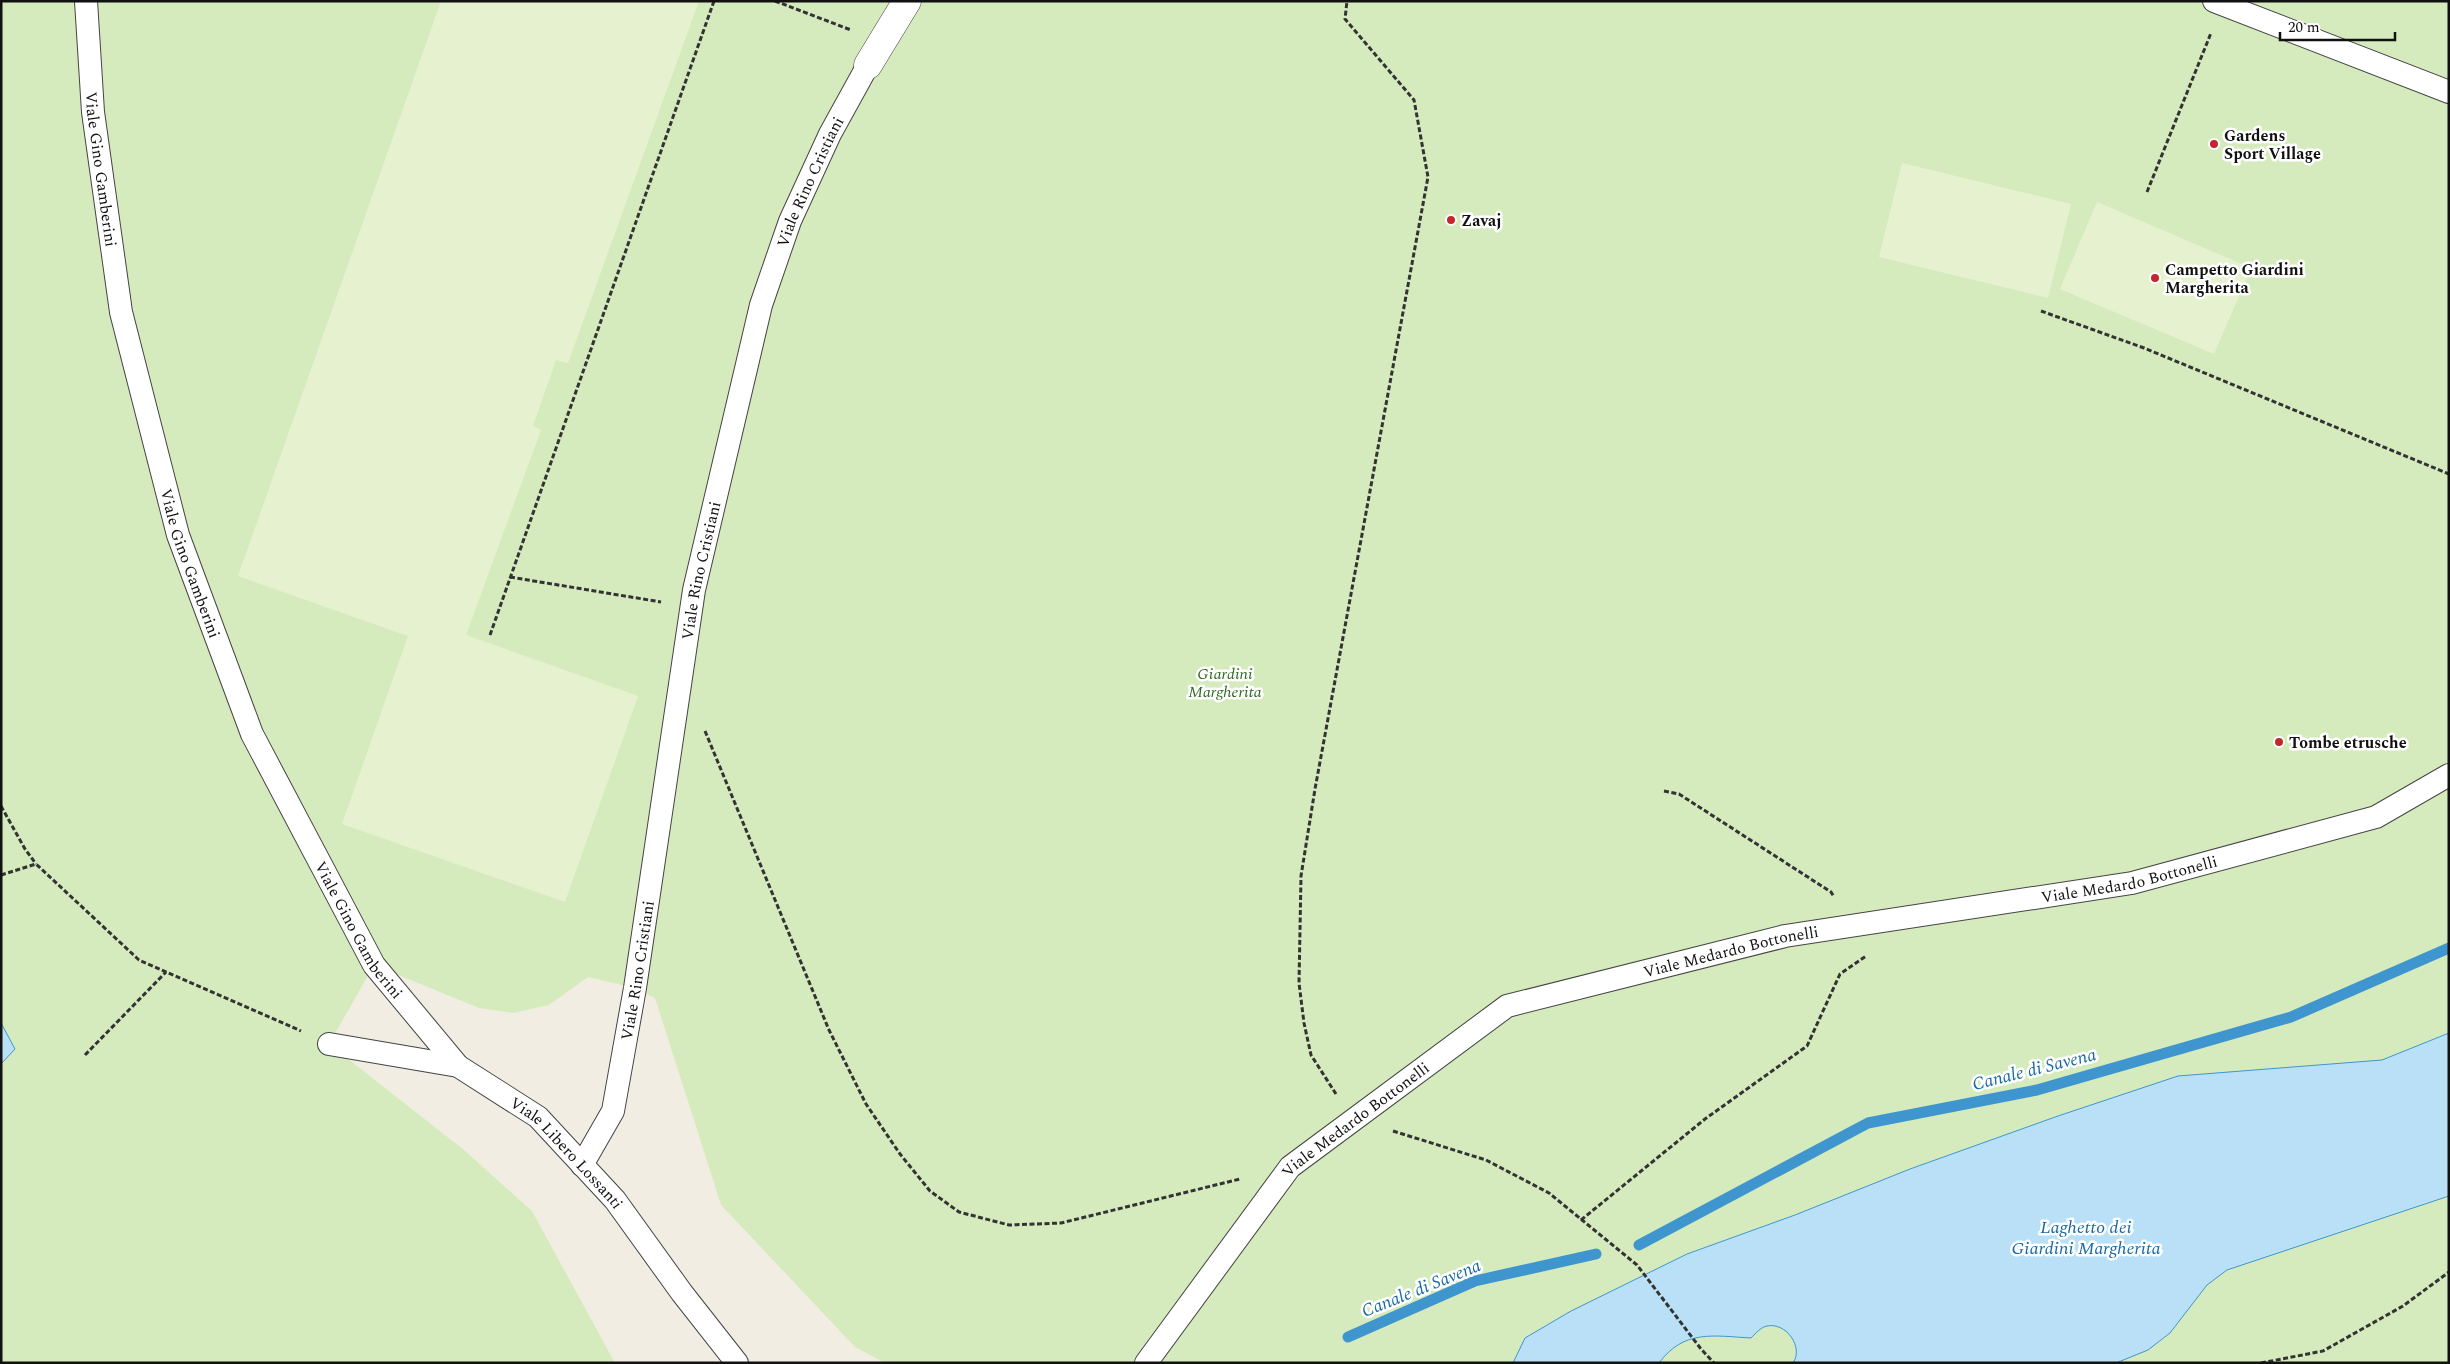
<svg xmlns="http://www.w3.org/2000/svg" width="2450" height="1364" font-family="Spectral,serif">
<style>
.green{fill:#d5ebbd}
.pitch{fill:#e6f2cf}
.plaza{fill:#f1ede2}
.water{fill:#b9e0f7;stroke:#3f96cf}
.lines{fill:none;stroke-linecap:round;stroke-linejoin:round}
.stream{stroke:#3f96cf;stroke-width:11}
.pedestrian-casing{stroke:#444;stroke-width:24}
.minor-casing{stroke:#444;stroke-width:29}
.path{stroke:#333;stroke-width:3;stroke-dasharray:5 2.5;stroke-linecap:butt}
.pedestrian{stroke:#fff;stroke-width:22}
.minor{stroke:#fff;stroke-width:28}
.poi-dot{fill:#c4262e;stroke:#fff;stroke-width:2}
.labels{text-anchor:middle;stroke-width:5;stroke-linejoin:round;paint-order:stroke}
.poi-label{font-size:16px;font-weight:bold;fill:#111;stroke:#fff;text-anchor:start}
.street-label{font-size:16px;fill:#111;stroke:#fff}
.park-label{font-size:16px;font-style:italic;fill:#2f6b1f;stroke:#fff}
.water-label{font-size:18px;font-style:italic;fill:#1768a6;stroke:#fff}
</style>
<rect width="100%" height="100%" fill="#fffdf5"/>
<rect class="green" x="1" y="1" width="2448" height="1362"/>
<g class="pitch">
<path d="M441,1H699L568,363L556,360L533,426L541,430L466,635L638,696L565,902L342,824L408,636L238,576Z"/>
<path d="M1902,163L2071,204L2048,298L1879,257Z"/>
<path d="M2097,202L2251,268L2214,354L2060,289Z"/>
</g>
<path class="plaza" d="M374,965L479,1008L513,1013L549,1005L588,977L635,988L655,998L721,1205L855,1347L885,1363H615L532,1211L464,1150L329,1044Z"/>
<g class="water">
<path d="M1,1023L15,1049L1,1064Z"/>
<path d="M2449,1033V1196L2227,1270L2207,1285L2170,1333L2148,1350L2116,1363H1793C1804,1347 1786,1322 1767,1326C1761,1327 1756,1333 1751,1338C1714,1336 1684,1329 1659,1363H1513L1525,1338L1571,1311L1687,1254L1795,1215L1910,1169L2058,1116L2178,1076L2382,1060Z"/>
</g>
<g class="lines">
<g class="stream">
<path d="M1639,1245L1868,1123L2037,1090L2291,1017L2449,948"/>
<path d="M1348,1337L1475,1281L1596,1254"/>
</g>
<defs>
<g id="pedestrian">
<path id="s1" d="M86,1L93,112L121,312L178,535L252,734L374,965L458,1066"/>
<path d="M2214,1L2449,92"/>
<path id="s2" d="M329,1044L458,1066L538,1117L615,1200L682,1293L737,1363"/>
<path id="s3" d="M582,1165L613,1111L635,988L694,590L761,305L790,221L830,134L868,65"/>
<path id="s4" d="M1146,1363L1290,1167L1507,1006L1785,936L2132,883L2376,817L2449,775"/>
</g>
<path id="minor" d="M868,65L907,1"/>
</defs>
<use href="#pedestrian" class="pedestrian-casing"/>
<use href="#minor" class="minor-casing"/>
<g class="path">
<path d="M775,1L851,30"/>
<path d="M2147,192L2211,33"/>
<path d="M2041,311L2144,348L2449,474"/>
<path d="M510,577L661,602"/>
<path d="M490,635L714,1"/>
<path d="M705,731L829,1030L866,1104L900,1154L930,1191L959,1212L1009,1225L1061,1223L1240,1179"/>
<path d="M1664,791L1679,794L1831,892L1834,897"/>
<path d="M1,806L25,849L36,864"/>
<path d="M1,875L36,864L139,960L301,1031"/>
<path d="M85,1055L166,972"/>
<path d="M1336,1094L1311,1055L1304,1023L1299,983L1301,876L1315,789L1428,177L1414,100L1345,19L1347,1"/>
<path d="M1393,1131L1486,1160L1549,1193L1637,1265L1701,1349L1714,1363"/>
<path d="M1581,1220L1705,1119L1807,1046L1840,974L1866,956"/>
<path d="M2261,1363L2323,1351L2403,1306L2449,1272"/>
</g>
<use href="#pedestrian" class="pedestrian"/>
<use href="#minor" class="minor"/>
</g>
<g class="poi-dot">
<circle cx="2214" cy="144" r="5"/>
<circle cx="1451" cy="220" r="5"/>
<circle cx="2155" cy="278" r="5"/>
<circle cx="2279" cy="742" r="5"/>
</g>
<g class="labels">
<g class="poi-label">
<text x="2224" y="141">Gardens<tspan x="2224" dy="18">Sport Village</tspan></text>
<text x="1461" y="226">Zavaj</text>
<text x="2165" y="275">Campetto Giardini<tspan x="2165" dy="18">Margherita</tspan></text>
<text x="2289" y="748">Tombe etrusche</text>
</g>
<g class="street-label">
<text dy="6" stroke="none"><textPath href="#s1" startOffset="169">Viale Gino Gamberini</textPath></text>
<text dy="6" stroke="none"><textPath href="#s3" startOffset="1015">Viale Rino Cristiani</textPath></text>
<text dy="6" stroke="none"><textPath href="#s1" startOffset="574">Viale Gino Gamberini</textPath></text>
<text dy="6" stroke="none"><textPath href="#s3" startOffset="610">Viale Rino Cristiani</textPath></text>
<text dy="6" stroke="none"><textPath href="#s4" startOffset="1149">Viale Medardo Bottonelli</textPath></text>
<text dy="6" stroke="none"><textPath href="#s1" startOffset="979">Viale Gino Gamberini</textPath></text>
<text dy="6" stroke="none"><textPath href="#s4" startOffset="744">Viale Medardo Bottonelli</textPath></text>
<text dy="6" stroke="none"><textPath href="#s3" startOffset="205">Viale Rino Cristiani</textPath></text>
<text dy="6" stroke="none"><textPath href="#s4" startOffset="324">Viale Medardo Bottonelli</textPath></text>
<text dy="6" stroke="none"><textPath href="#s2" startOffset="271">Viale Libero Lossanti</textPath></text>
</g>
<g class="park-label">
<text x="1225" y="679">Giardini<tspan x="1225" dy="18">Margherita</tspan></text>
</g>
<g class="water-label">
<text transform="translate(2034 1069) rotate(-14)" y="6">Canale di Savena</text>
<text x="2086" y="1233">Laghetto dei<tspan x="2086" dy="21">Giardini Margherita</tspan></text>
<text transform="translate(1421 1288) rotate(-22)" y="6">Canale di Savena</text>
</g>
</g>
<rect width="2450" height="1364" fill="none" stroke="#111111" stroke-width="5"/>
<path d="M2280 32v8h115v-8" fill="none" stroke="#111111" stroke-width="2.5"/>
<text x="2288" y="32" font-size="15" fill="#111111" stroke="#ffffff" stroke-width="4" paint-order="stroke">20 m</text>
</svg>
